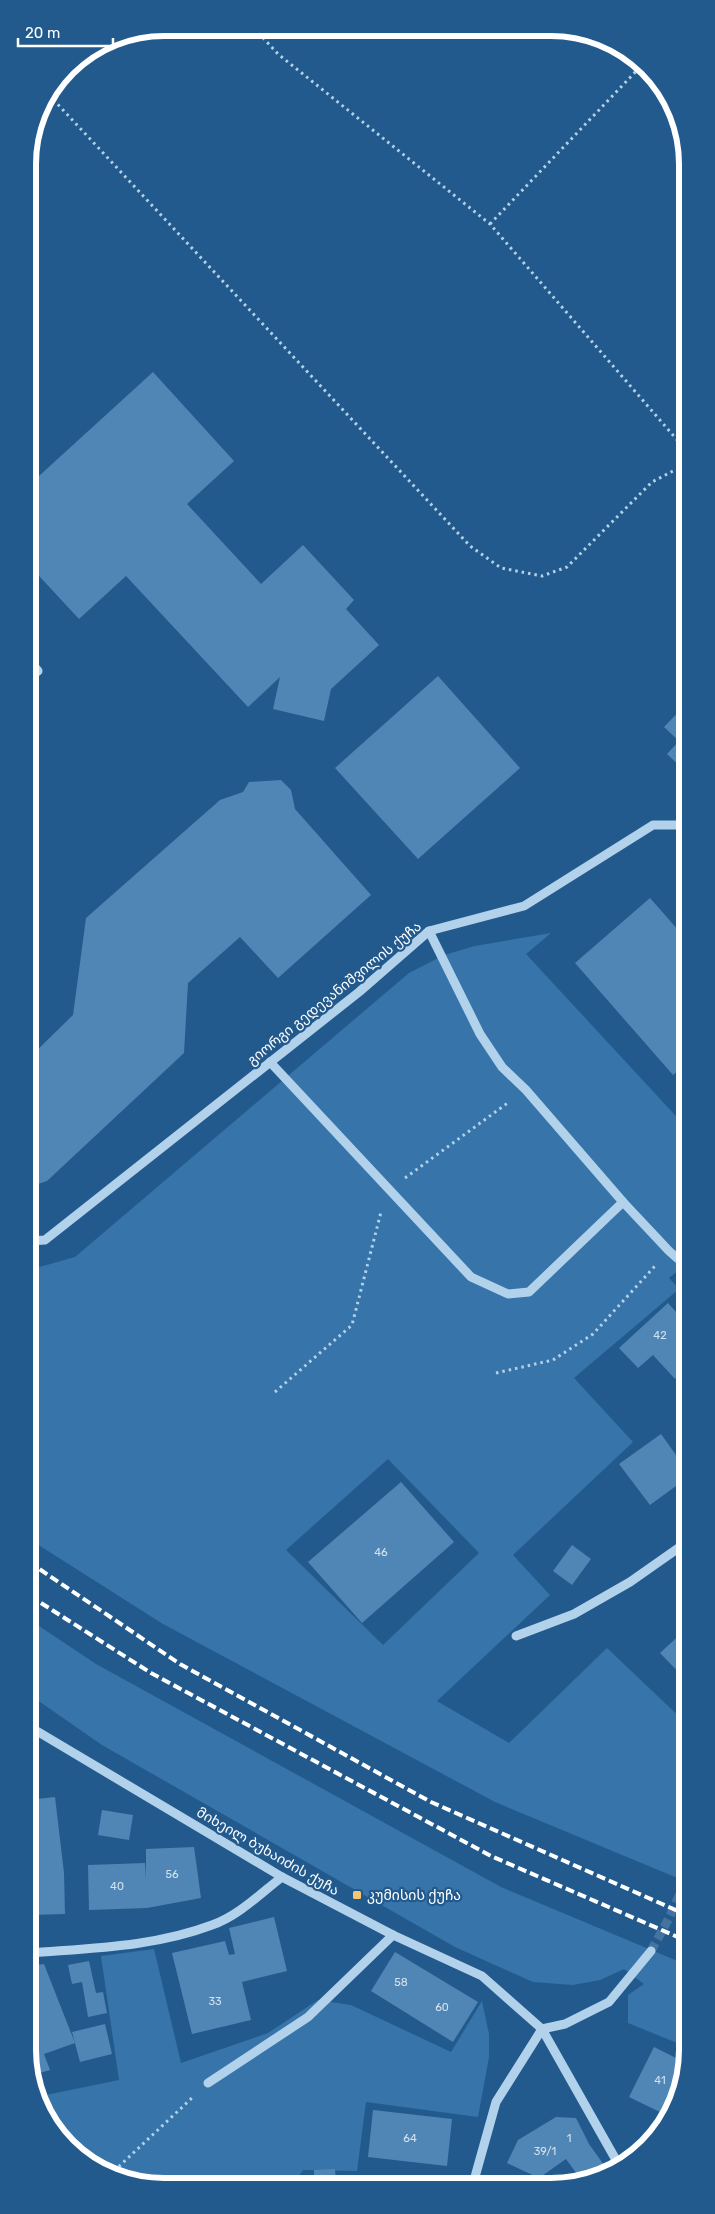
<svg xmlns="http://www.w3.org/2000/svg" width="715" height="2214" font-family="Rubik,'Noto Sans Georgian',sans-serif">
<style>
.green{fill:#3774aa;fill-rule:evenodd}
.building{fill:#5086b6}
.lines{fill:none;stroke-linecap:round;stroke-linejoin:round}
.minor-tunnel{stroke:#44739e;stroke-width:9;stroke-dasharray:9 4.5;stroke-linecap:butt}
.path{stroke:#b2d1eb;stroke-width:3;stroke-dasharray:2.5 4;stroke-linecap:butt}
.minor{stroke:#b2d1eb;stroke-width:9}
.rail{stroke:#fff;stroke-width:4;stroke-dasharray:9 4;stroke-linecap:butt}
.poi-dot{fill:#f6c675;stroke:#235a8d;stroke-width:2}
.labels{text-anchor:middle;stroke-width:4.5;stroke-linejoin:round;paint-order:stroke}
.number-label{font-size:11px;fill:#d3e1ed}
.street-label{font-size:14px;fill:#fff;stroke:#235a8d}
.poi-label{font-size:14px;fill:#fff;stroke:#235a8d;text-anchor:start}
.rim{fill:none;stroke:#fff;stroke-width:6}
</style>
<rect width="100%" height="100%" fill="#235a8d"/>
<g class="green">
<path d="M551,933L526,954L686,1127V1264L669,1278L679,1289L574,1378L633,1442L513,1555L550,1595L437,1701L509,1743L607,1648L687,1724V1882L495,1802L163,1624L29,1539V1270L75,1257L409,973L444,955L475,946ZM388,1459L479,1553L383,1645L286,1550Z"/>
<path d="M30,1620L96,1664L501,1887L687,1965V2047L628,2023V1995L644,1984L624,1969L600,1980L573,1985L533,1982L455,1947L102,1745L30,1695Z"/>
<path d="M154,1949L181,2063L268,2033L318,2000L351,2005L451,2052L482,2001L489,2034V2057L478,2117L366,2102L357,2171L303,2170L293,2184H138L68,2146L41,2096L119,2080L101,1956Z"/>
</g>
<g class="building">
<path d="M153,372L234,461L187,504L261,584L303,545L354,600L346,609L379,645L331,689L324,721L273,709L280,677L248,707L126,576L79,619L28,564V486Z"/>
<path d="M438,676L520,768L418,859L335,768Z"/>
<path d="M686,704V772L667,754L679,741L664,727Z"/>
<path d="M281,780L291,790L295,809L371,895L278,978L240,937L188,983L184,1053L47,1181L29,1187V1058L73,1015L86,918L220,800L243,792L249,782Z"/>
<path d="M650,898L686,939V949L676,958L686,969V1064L673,1075L575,963Z"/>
<path d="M668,1303L686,1323V1368L675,1379L653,1355L638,1368L619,1348Z"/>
<path d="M661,1434L676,1455L686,1448L687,1478L650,1505L619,1464Z"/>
<path d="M401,1482L454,1542L362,1623L308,1562Z"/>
<path d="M572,1545L591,1559L572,1585L553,1571Z"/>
<path d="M687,1628V1681L660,1653Z"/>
<path d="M35,1783L37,1799L55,1797L64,1873L65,1914L30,1915V1784Z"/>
<path d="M102,1810L133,1815L129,1840L98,1835Z"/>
<path d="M194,1847L201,1898L147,1908L89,1910L88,1865L145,1863L146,1879V1849Z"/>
<path d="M274,1917L287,1971L242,1982L251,2020L192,2034L172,1953L225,1941L229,1955L235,1954L229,1928Z"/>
<path d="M395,1952L478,2002L453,2042L371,1991Z"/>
<path d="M89,1961L96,1993L103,1992L107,2013L88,2017L82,1982L72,1984L68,1965Z"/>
<path d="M44,1964L75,2043L44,2054L50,2070L30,2076V1966Z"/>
<path d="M105,2024L112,2054L80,2062L72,2032Z"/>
<path d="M654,2047L686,2063L677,2102L668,2116L629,2097Z"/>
<path d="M373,2110L452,2119L447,2166L368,2157Z"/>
<path d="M556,2117L576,2118L589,2144L604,2165L582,2181L566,2159L539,2178L507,2163L518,2140Z"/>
<path d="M335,2169L336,2184H314V2170Z"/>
<path d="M442,2178L440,2184H368V2182Z"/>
</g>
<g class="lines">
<path class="minor-tunnel" d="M651,1951L669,1918L687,1878"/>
<g class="path">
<path d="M254,28L278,54L490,224L685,449"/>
<path d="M49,95L470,546L501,568L542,576L567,567L652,482L673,471L685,470"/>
<path d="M490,224L642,65"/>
<path d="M405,1178L509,1102"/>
<path d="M496,1373L553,1360L593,1334L655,1266"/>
<path d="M275,1392L352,1325L381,1212"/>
<path d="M114,2171L193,2097"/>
</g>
<g class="minor">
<path d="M28,659L38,671L28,679"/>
<path d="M429,931L480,1034L502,1067L526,1090L623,1202L669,1251L686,1266"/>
<path d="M270,1062L471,1277L508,1294L529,1292L623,1202"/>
<path d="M29,1241L45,1240L359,992L429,931L524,906L653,825H686"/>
<path d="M516,1636L574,1614L630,1582L687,1542"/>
<path d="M30,1727L282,1877L393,1935L482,1976L542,2029L620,2167"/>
<path d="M30,1953C91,1948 154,1947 212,1925C238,1916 260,1894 282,1877"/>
<path d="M542,2029L565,2024L609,2002L651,1951"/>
<path d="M208,2083L308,2017L393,1935"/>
<path d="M473,2184L496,2102L542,2029"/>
</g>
<g class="rail">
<path d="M29,1562L180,1664L431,1802L687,1915"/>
<path d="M30,1596L151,1673L491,1856L687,1941"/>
</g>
</g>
<rect class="poi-dot" x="352" y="1890" width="10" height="10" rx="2.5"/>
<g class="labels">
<g class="number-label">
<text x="660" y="1339">42</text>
<text x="381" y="1556">46</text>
<text x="172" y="1878">56</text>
<text x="117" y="1890">40</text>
<text x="401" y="1986">58</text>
<text x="215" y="2005">33</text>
<text x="442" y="2011">60</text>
<text x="660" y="2084">41</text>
<text x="410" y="2142">64</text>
<text x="569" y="2142">1</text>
<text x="545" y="2155">39/1</text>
</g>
<g class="street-label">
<text transform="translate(334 993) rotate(-39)" y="5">გიორგი გედევანიშვილის ქუჩა</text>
<text transform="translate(268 1851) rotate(30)" y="5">მიხეილ ბუხაიძის ქუჩა</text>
</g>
<g class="poi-label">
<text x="367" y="1900">კუმისის ქუჩა</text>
</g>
</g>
<path d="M0 0H715V2214H0ZM164 36H551A128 128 0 0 1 679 164V2050A128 128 0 0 1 551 2178H164A128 128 0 0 1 36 2050V164A128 128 0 0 1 164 36Z" fill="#235a8d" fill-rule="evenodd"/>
<path class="rim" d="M164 36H551A128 128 0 0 1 679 164V2050A128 128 0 0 1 551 2178H164A128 128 0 0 1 36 2050V164A128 128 0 0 1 164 36Z"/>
<path d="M18 38v8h95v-8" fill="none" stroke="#ffffff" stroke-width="2.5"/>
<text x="25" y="38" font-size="15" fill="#ffffff" stroke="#235a8d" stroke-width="4" paint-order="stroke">20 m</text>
</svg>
